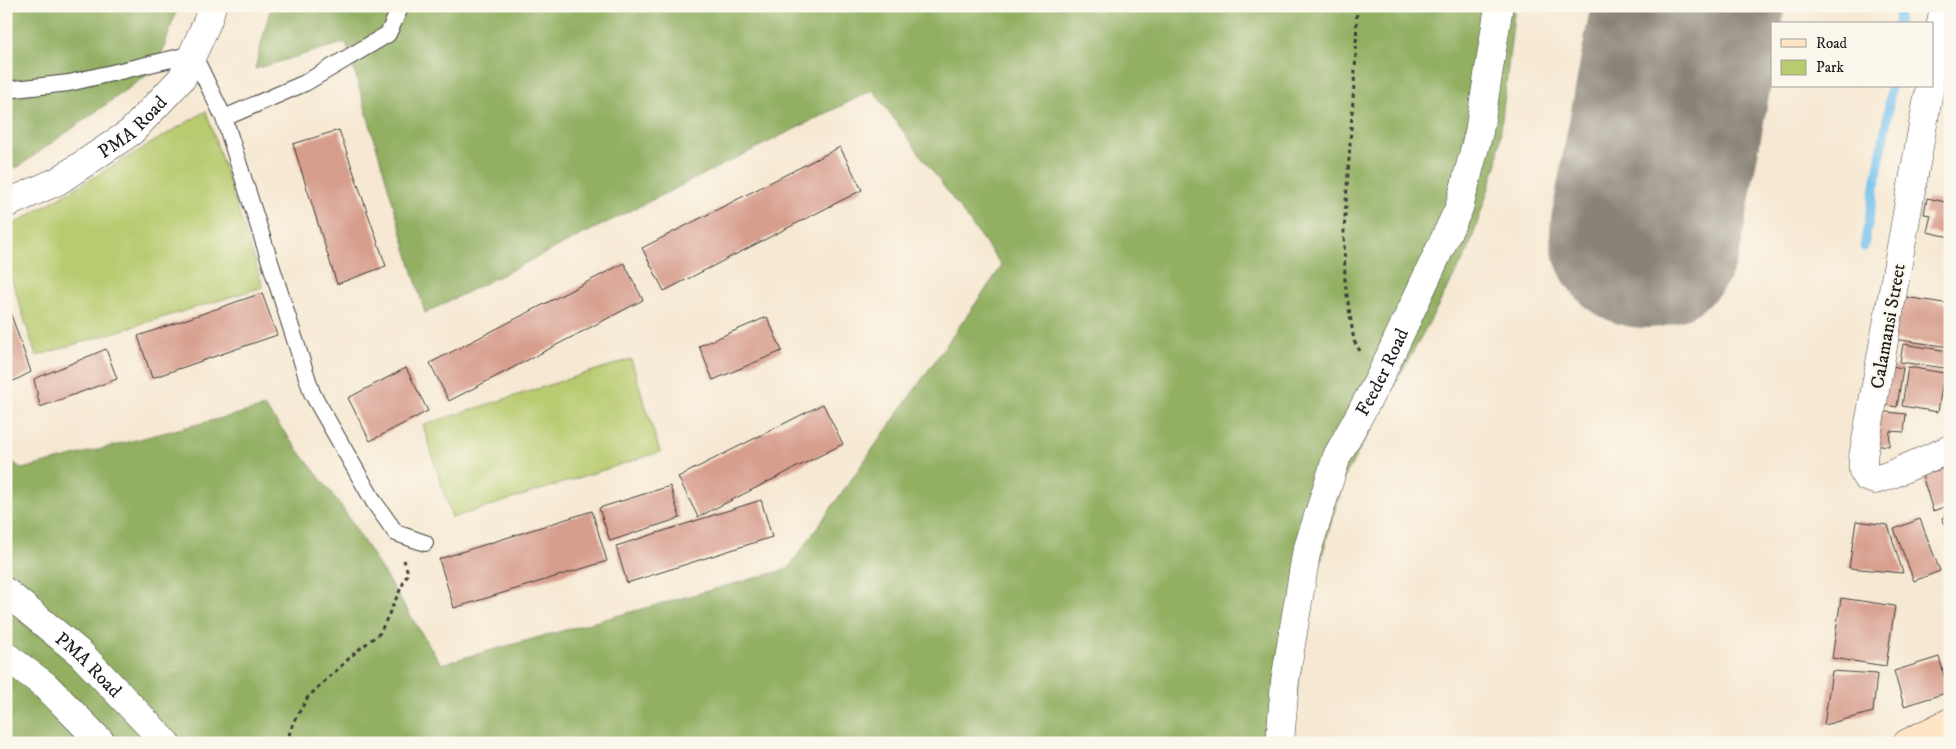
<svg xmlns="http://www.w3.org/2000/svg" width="1956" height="749" font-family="'IM FELL DW Pica',serif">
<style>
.green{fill:#b8cb6f;stroke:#6a7446}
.forest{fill:#92af62;stroke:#57663f}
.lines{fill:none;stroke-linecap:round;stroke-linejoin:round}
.stream{stroke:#72c0ed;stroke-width:9}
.runway{stroke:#898277;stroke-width:192}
.building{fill:#d79d8d}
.service-casing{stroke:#3d3b37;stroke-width:18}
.minor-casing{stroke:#3d3b37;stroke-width:29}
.secondary-casing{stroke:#3d3b37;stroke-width:29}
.path{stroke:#3d3b37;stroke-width:3;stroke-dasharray:4 4;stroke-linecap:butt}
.service{stroke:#fff;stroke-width:16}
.minor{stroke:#fff;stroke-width:28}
.secondary{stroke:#fde5c5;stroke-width:28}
.labels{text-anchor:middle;stroke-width:5;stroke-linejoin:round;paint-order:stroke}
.street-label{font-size:19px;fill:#1c1c1c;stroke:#fbf7ec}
</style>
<rect width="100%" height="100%" fill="#fbf7ec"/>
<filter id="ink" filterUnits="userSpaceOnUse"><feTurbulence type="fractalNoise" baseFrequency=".02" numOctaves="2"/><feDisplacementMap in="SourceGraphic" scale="10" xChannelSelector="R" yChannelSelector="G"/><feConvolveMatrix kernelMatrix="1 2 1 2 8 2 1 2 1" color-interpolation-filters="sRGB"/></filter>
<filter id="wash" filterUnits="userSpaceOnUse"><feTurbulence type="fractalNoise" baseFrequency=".0096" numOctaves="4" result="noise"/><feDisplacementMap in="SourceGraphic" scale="20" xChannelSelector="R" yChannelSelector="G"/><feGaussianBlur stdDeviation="1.12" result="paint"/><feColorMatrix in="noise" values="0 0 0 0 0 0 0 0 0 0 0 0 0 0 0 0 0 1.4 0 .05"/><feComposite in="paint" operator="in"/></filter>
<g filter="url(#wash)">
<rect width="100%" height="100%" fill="#f6e8d2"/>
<g class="green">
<path d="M206,111L263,287L36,356L6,261V229Z"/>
<path d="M631,359L660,452L452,518L423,425Z"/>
</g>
<g class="forest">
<path d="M6,6H178L157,68L18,167H6Z"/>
<path d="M271,6H1515L1497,163L1468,251L1344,478L1312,591L1289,743H6V457L22,469L265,407L340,504L441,664L788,569L1002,266L873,90L425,313L346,42L255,69Z"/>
</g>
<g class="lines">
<g class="stream">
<path d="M1898,24L1900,6"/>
<path d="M1864,247L1888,113L1891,86"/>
</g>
<path class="runway" d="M1646,232L1688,6"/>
</g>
<g id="blocks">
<g class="building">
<path d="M339,130L386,266L337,284L293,144Z"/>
<path d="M840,147L862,190L664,291L642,248Z"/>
<path d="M1927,198L1950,203V237L1927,232L1931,215L1924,214Z"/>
<path d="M624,263L643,300L449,401L430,363Z"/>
<path d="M262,293L277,335L152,378L138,336Z"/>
<path d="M1899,296L1950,304V347L1893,339Z"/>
<path d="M6,300L31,372L6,385Z"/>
<path d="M767,317L782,351L713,380L699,346Z"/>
<path d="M1903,344L1948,351L1945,368L1900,362Z"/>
<path d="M106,349L117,379L40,407L34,379Z"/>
<path d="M1885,365L1903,368L1897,407L1880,404Z"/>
<path d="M1908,367L1944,373L1938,412L1902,406Z"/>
<path d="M406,368L428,411L370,441L348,398Z"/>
<path d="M823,404L843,444L698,517L678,477Z"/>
<path d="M1877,411L1906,414L1904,432L1890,431L1889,446L1873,444Z"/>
<path d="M1950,466V505L1933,511L1922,475Z"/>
<path d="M670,486L680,518L610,541L599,508Z"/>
<path d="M761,500L772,537L627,583L616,546Z"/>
<path d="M592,511L607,561L454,608L439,559Z"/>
<path d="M1950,514V535L1942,518Z"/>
<path d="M1920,519L1940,571L1914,581L1894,529Z"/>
<path d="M1856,521L1888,525L1903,573L1849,568Z"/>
<path d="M1841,598L1895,606L1886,666L1832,658Z"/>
<path d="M1939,657L1949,692L1904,706L1894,671Z"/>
<path d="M1832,671L1877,674L1873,712L1824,725Z"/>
</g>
</g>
</g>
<g filter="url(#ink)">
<use href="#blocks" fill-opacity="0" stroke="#3d3b37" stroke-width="1"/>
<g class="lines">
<defs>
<g id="service">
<path d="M6,90L69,83L193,54L224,118L312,393L374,502L396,533L425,543"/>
<path d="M224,118L305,83L388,34L401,6"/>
</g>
<g id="minor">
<path d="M1932,73L1944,6"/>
<path d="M1930,86L1863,457V471L1866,477L1875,480L1890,475L1950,449"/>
<path id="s1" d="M6,204L58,181L131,132L182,78L208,20L212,6"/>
<path id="s2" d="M6,592L81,654L166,743"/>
<path d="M6,656L46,686L102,743"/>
<path id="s3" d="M1280,743L1285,681L1306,554L1337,456L1378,381L1459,208L1479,132L1499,6"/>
</g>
<path id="secondary" d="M1907,743L1950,722"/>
</defs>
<use href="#service" class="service-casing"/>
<use href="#minor" class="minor-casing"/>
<use href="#secondary" class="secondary-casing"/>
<g class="path">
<path d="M1357,6L1356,55L1344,232L1345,282L1354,341L1360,351"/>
<path d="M286,743L294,721L308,697L357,651L380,633L408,573L404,560"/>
</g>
<use href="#service" class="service"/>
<use href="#minor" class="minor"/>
<use href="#secondary" class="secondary"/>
</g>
</g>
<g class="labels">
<g class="street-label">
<text dy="7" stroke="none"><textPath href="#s1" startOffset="149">PMA Road</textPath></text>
<text transform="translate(1887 326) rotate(-80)" y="7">Calamansi Street</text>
<text dy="7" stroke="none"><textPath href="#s3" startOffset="389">Feeder Road</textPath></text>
<text dy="7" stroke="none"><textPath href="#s2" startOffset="110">PMA Road</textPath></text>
</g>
</g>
<rect width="1956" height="749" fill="none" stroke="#fbf7ec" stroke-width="25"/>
<rect x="1771" y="22" width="162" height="65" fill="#fbf7ec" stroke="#a29f99"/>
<rect x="1781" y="39" width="25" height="8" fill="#fde5c5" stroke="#a29f99"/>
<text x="1816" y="48" font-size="15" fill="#1c1c1c">Road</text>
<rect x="1781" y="60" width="25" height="15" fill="#b8cb6f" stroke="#a29f99"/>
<text x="1816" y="72" font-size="15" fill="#1c1c1c">Park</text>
</svg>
